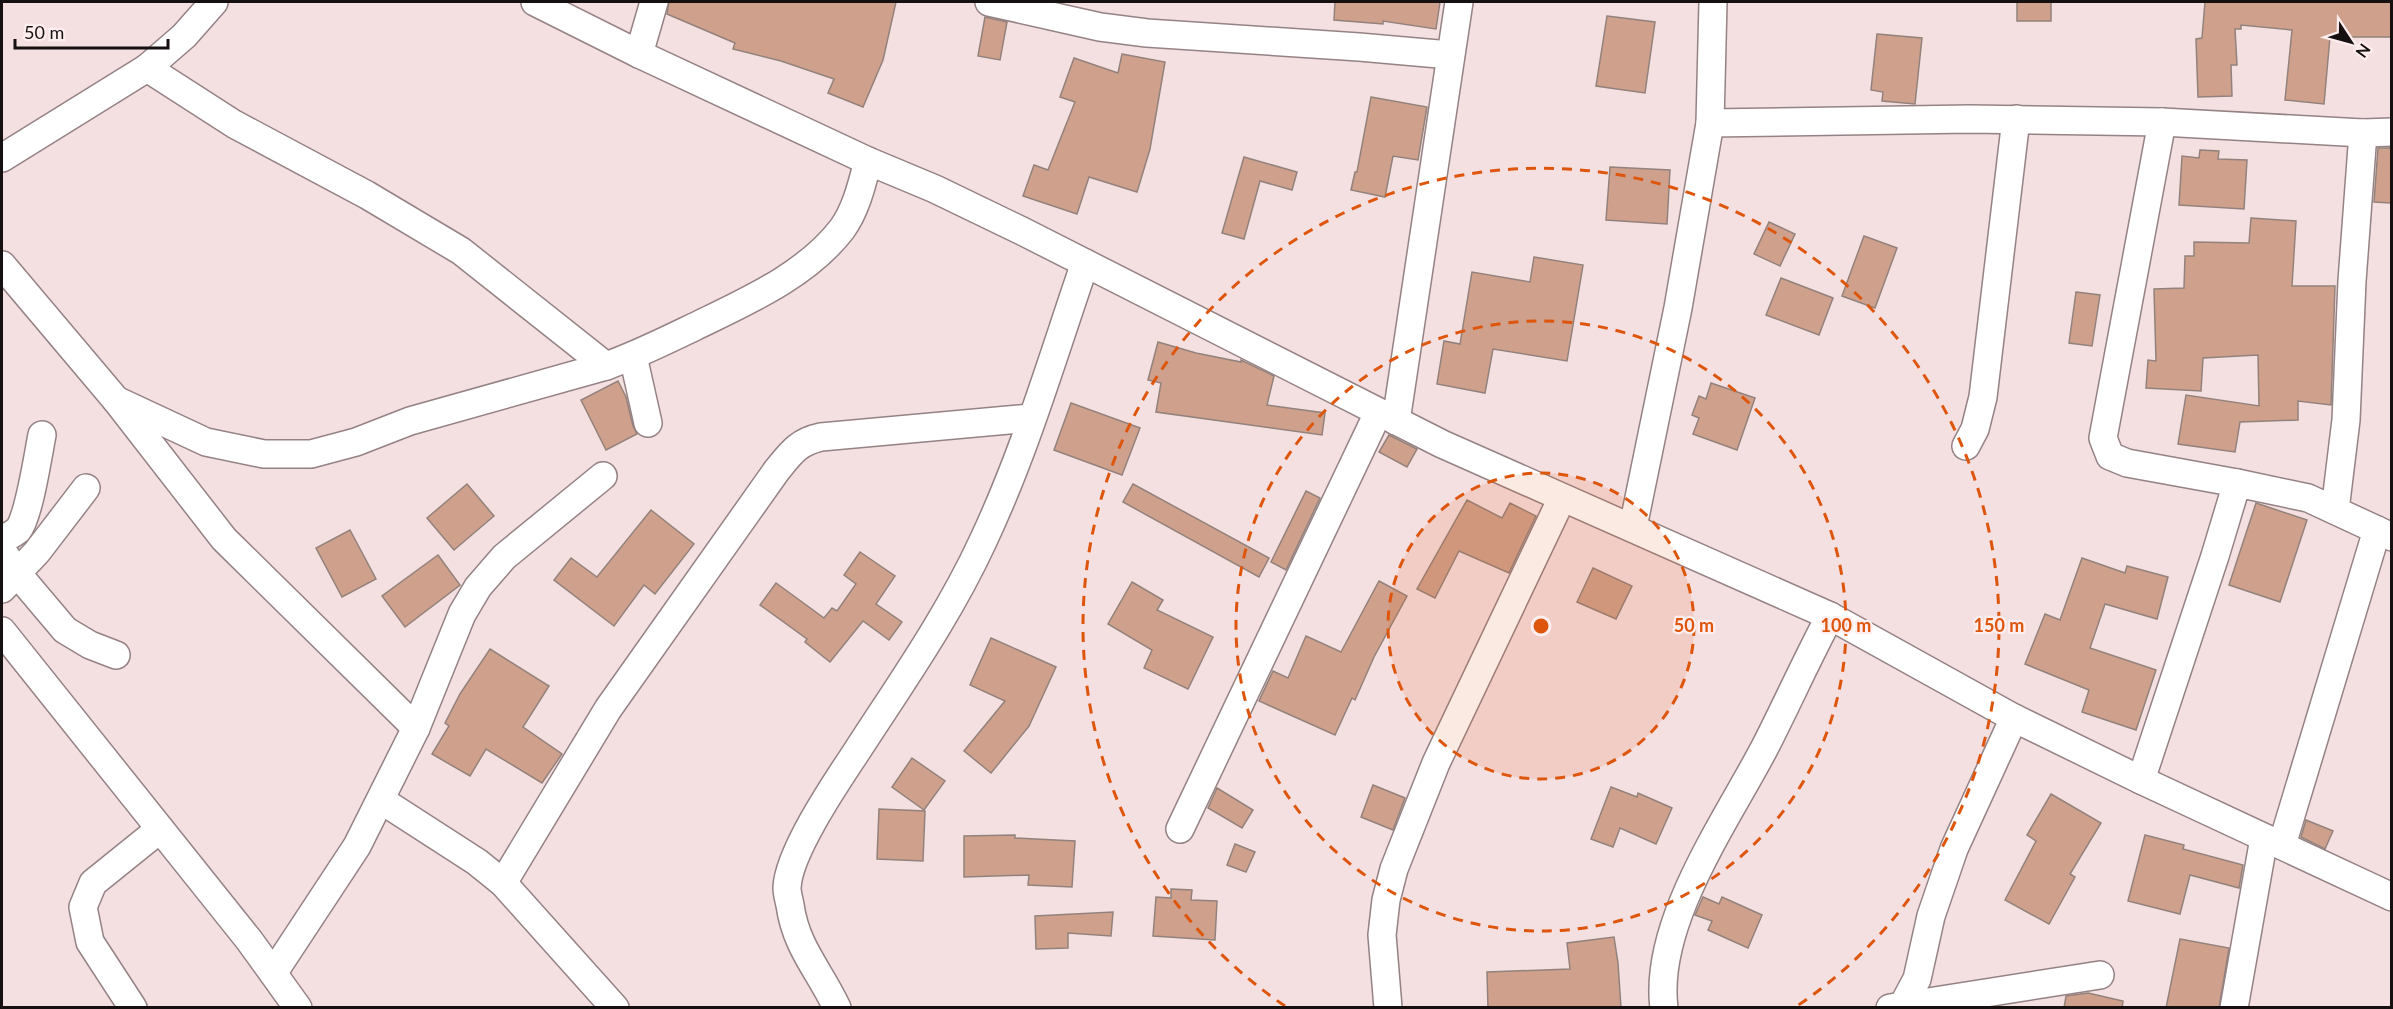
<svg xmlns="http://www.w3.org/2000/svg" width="2393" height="1009" font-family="Lato,sans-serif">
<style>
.building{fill:#cfa18d;stroke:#93827b;stroke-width:1.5}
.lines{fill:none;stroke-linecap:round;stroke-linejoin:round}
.minor-casing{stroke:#958284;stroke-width:30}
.minor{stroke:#fff;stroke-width:27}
.ring{fill:none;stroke:#de550c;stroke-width:3;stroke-dasharray:10 8}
.centre{fill:#de550c;stroke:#ffeeef;stroke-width:3}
.ring-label{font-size:18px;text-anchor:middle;font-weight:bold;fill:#de550c;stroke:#ffeeef;stroke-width:4.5;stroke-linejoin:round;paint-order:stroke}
</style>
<rect width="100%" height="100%" fill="#f4dfe1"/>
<g class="building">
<path d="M669,2H896L883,60L863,107L828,93L834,79L781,61L733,49L735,43L667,14Z"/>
<path d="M1335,2H1440L1436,29L1383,21V24L1334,20Z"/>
<rect x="2017" y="2" width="34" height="19"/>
<path d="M2205,2H2391V37H2330L2324,104L2285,100L2292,30L2241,25V29H2235L2237,65H2231L2232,96L2198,97L2196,39L2202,38Z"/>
<path d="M1607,16L1655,22L1645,93L1596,86Z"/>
<path d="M985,17L1007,22L1000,60L978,56Z"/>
<path d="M1877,34L1922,38L1915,104L1882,101L1883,92L1871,90Z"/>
<path d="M1122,54L1165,62L1150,149L1137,192L1089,177L1077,214L1023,196L1034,165L1048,170L1075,102L1060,97L1074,58L1118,73Z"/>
<path d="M1371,97L1427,107L1418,160L1393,156L1385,197L1351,190L1355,172H1357Z"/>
<path d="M2378,148H2391V203L2374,202Z"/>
<path d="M2200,150L2219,151L2218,159L2247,160L2244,209L2179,205L2182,156L2199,158Z"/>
<path d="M1244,157L1297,172L1292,190L1260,181L1244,239L1222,233Z"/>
<path d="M1610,167L1670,170L1667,224L1606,220Z"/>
<path d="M2251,218L2296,221L2292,286H2335L2331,405L2298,401V420L2240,422L2235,452L2178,444L2186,395L2259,406L2258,355L2203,358L2201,391L2146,388L2148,360L2156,361L2154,289L2184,288L2185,256H2194V242L2249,243Z"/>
<path d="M1769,222L1795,234L1780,266L1754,254Z"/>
<path d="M1864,236L1897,248L1875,308L1842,296Z"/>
<path d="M1534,257L1583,265L1567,361L1493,349L1485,393L1437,384L1444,341L1460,344L1472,272L1530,282Z"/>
<path d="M1781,278L1833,298L1819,335L1766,315Z"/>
<path d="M2076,292L2100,295L2092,346L2069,343Z"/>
<path d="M1158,342L1196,353L1241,362V360L1274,376L1267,405L1325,413L1322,435L1156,412L1161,383L1148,380Z"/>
<path d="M618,381L626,397L633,426L637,434L606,450L581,400Z"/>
<path d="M1711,383L1755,398L1737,450L1693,434L1699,418L1692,415L1699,396L1706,399Z"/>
<path d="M1071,403L1140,428L1122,475L1054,450Z"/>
<path d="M1389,435L1417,449L1407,467L1379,452Z"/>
<path d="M467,484L494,516L454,550L427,518Z"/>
<path d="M1133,484L1269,558L1259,577L1123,502Z"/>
<path d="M1306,491L1320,498L1286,570L1271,562Z"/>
<path d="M1467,500L1502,518L1510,503L1536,516L1509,573L1459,551L1435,598L1417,589Z"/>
<path d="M2256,503L2307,520L2280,602L2229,585Z"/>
<path d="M651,510L694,544L655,594L644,585L614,626L554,580L571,558L597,577Z"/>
<path d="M350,530L376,579L342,597L316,548Z"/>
<path d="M860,552L895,576L876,604L902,622L889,640L863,621L830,662L805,642L807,639L760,605L776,583L824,618L832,608L837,611L856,584L844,575Z"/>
<path d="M438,555L460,585L405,627L382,596Z"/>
<path d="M2082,558L2125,573L2127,566L2168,577L2157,619L2105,604L2090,648L2156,670L2136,730L2082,712L2089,690L2025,664L2045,614L2060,620Z"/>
<path d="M1593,568L1632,586L1616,619L1577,602Z"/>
<path d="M1379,581L1407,596L1374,657L1355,700L1352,698L1335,735L1259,701L1273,671L1288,678L1306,636L1341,652Z"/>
<path d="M1132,582L1163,600L1157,610L1213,637L1188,689L1144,668L1152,650L1108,624Z"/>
<path d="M991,638L1056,667L1029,726L991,773L964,751L1005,701L970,685Z"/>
<path d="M490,649L549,686L523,727L562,754L542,783L486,749L470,776L432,754L449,726L445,723L460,694Z"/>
<path d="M912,758L945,781L924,810L892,787Z"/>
<path d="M1373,785L1405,798L1393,830L1361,817Z"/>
<path d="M1611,787L1637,797L1638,793L1672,808L1656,844L1620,828L1613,847L1591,839Z"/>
<path d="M1217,788L1253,810L1242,828L1208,808Z"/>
<path d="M2051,794L2101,823L2070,874L2075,877L2049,924L2005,900L2036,841L2027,835Z"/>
<path d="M879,809L925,811L923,861L877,859Z"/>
<path d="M2306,820L2333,831L2325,849L2301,837Z"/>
<path d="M1015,835V838L1075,841L1072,887L1028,885L1029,875L964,877V836Z"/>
<path d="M2145,835L2184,845L2183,849L2243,865L2239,888L2190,875L2180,914L2128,901Z"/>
<path d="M1235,844L1255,852L1246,872L1227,865Z"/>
<path d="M1171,889L1192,890L1191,900L1217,901L1215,940L1153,936L1156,897L1171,898Z"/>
<path d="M1703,897L1719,904L1722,897L1762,915L1748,948L1708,930L1712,921L1695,915Z"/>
<path d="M1113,912L1111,936L1068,933V948L1036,949L1035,916Z"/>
<path d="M1614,937L1618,963L1621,1008H1488L1487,972L1570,969L1567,943Z"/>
<path d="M2180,939L2229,948L2219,1008H2166Z"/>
<path d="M2088,993L2123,1001L2122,1008H2064L2066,996Z"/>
</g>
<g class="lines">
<defs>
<g id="minor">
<path d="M535,2L639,54L868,161L935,189L1022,231L1442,444L1830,616L2014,718L2141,780L2392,897"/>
<path d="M989,2L1100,27L1147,33L1359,47L1450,55"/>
<path d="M639,54L654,2"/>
<path d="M147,68L234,124L367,195L461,251L606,366"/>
<path d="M2162,122L2103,438L2110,456L2127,463L2237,483"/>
<path d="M1710,123L1970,119L2162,122L2363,133L2392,132"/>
<path d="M2,158L147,68L184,36L214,2"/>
<path d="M2,265L116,400L224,539L416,728"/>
<path d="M633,356L648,423"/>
<path d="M116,400L206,442L264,454H311L356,442L410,421L606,366C637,355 665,341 694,327C745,302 806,276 842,229C856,210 862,184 868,161"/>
<path d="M1396,421L1459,2"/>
<path d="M1966,446L1975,429L1983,397L2016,119"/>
<path d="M2335,510L2346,420L2352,281L2363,133"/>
<path d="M1633,527L1678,308L1710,123L1713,2"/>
<path d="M2,539C7,537 13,534 18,530C29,516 38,455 42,435"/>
<path d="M2,550L16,572L65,630L90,645L116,655"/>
<path d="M2,589L37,552L86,488"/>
<path d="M2,631L249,940L298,1008"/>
<path d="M2141,780L2215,556L2237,483L2308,498L2392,537"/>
<path d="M381,800L477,862L503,883L615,1008"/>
<path d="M1180,829L1378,413"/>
<path d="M2282,845L2377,530"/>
<path d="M503,883L608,709L777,470C791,453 798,442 821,437L1031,418"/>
<path d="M274,972L357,846L416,728L462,614L478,587L504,557L603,476"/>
<path d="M1903,1005L1917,979L1931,916L1954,849L2014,718"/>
<path d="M133,1008L90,942L83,907L93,883L160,829"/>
<path d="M837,1008C820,971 796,948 790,905C789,900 787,893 787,888C788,853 837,781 857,751C901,683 949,615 983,541C1025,452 1053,356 1085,263"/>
<path d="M1388,1008L1382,935L1386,900L1394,869L1436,763L1562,498"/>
<path d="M1664,1008C1653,923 1727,820 1765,747C1787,704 1807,659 1830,616"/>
<path d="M1890,1008L2100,975"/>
<path d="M2234,1008L2264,838"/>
</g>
</defs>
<use href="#minor" class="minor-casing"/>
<use href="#minor" class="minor"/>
</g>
<circle cx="1541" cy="626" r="153" fill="#de550c" fill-opacity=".12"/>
<g class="ring">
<circle cx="1541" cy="626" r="153"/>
<circle cx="1541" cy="626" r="305"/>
<path d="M1285 1006A458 458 0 1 1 1797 1006"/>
</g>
<circle cx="1541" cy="626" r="9" class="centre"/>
<g class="ring-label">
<text x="1694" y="632">50 m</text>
<text x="1846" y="632">100 m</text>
<text x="1999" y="632">150 m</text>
</g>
<rect width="2393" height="1009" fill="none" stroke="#171011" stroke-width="6"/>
<g transform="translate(2351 42) rotate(126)" stroke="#ffeeef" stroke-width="4.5" paint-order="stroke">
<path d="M0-4.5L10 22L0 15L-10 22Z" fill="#171011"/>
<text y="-9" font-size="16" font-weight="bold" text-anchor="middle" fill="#171011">N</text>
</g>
<path d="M15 39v9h153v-9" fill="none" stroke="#171011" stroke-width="3"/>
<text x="24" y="39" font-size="18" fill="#171011" stroke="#ffeeef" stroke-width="4.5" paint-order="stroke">50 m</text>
</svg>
